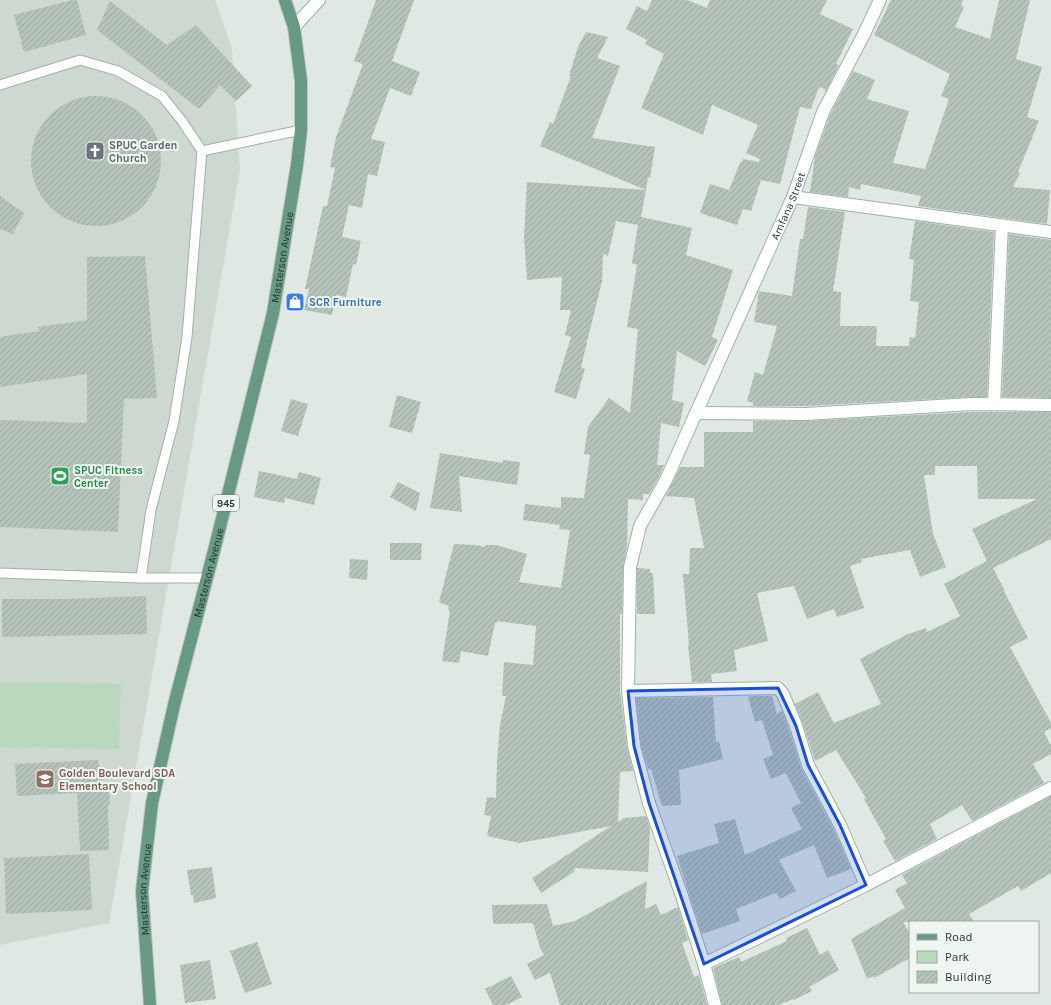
<svg xmlns="http://www.w3.org/2000/svg" width="1051" height="1005" font-family="Karla,sans-serif">
<style>
.built{fill:#cdd8d1}
.green{fill:#bad8bd}
.building{fill:url(#building-hatch)}
.lines{fill:none;stroke-linecap:round;stroke-linejoin:round}
.lane-casing{stroke:#a3afa9;stroke-width:11}
.street-casing{stroke:#a3afa9;stroke-width:14}
.primary-casing{stroke:#bdc3c0;stroke-width:14}
.lane{stroke:#fff;stroke-width:9}
.street{stroke:#fff;stroke-width:12}
.primary{stroke:#689985;stroke-width:12}
.marked{fill:#1d4ed8;fill-opacity:0.2;stroke:#1d4ed8;stroke-width:3;stroke-linejoin:round}
.labels{text-anchor:middle;stroke-width:4;stroke-linejoin:round;paint-order:stroke}
.shield{fill:#eff6f1;stroke:#607068;stroke-width:1}
.shield-label{font-size:10px;font-weight:bold;fill:#22362e}
.worship-label{font-size:11px;font-weight:bold;fill:#5b616d;stroke:#eff6f1;text-anchor:start}
.street-label{font-size:11px;fill:#22362e;stroke:#eff6f1}
.shop-label{font-size:11px;font-weight:bold;fill:#366cbe;stroke:#eff6f1;text-anchor:start}
.leisure-label{font-size:11px;font-weight:bold;fill:#27864d;stroke:#eff6f1;text-anchor:start}
.education-label{font-size:11px;font-weight:bold;fill:#785e54;stroke:#eff6f1;text-anchor:start}
</style>
<defs>
<pattern id="building-hatch" width="6" height="6" patternUnits="userSpaceOnUse"><rect width="6" height="6" fill="#b5c3bb"/><path d="M-1 1l2-2M0 6l6-6M5 7l2-2" fill="none" stroke="#9ba8a1"/></pattern>
</defs>
<rect width="100%" height="100%" fill="#dfe8e3"/>
<path class="built" d="M0,0H215L232,49L240,169L109,923L0,945Z"/>
<path class="green" d="M0,682L121,684L119,749L0,747Z"/>
<g class="building">
<path d="M73,0H77L86,35L24,52L14,15Z"/>
<path d="M376,0H414L392,61L420,72L411,96L390,88L371,139L385,142L377,176L368,174L362,208L349,205L342,237L361,241L356,265L353,264L346,297L336,295L332,315L304,310L309,289H305L323,206H327L335,168L330,167L336,137L363,64L354,61Z"/>
<path d="M652,0H687L707,8L710,0H827L820,14L853,29L836,64L839,65L825,93V89L819,87L811,109L800,107L780,184L761,180L751,211L743,209L737,225L700,213L710,184L729,190L740,163H741L743,159L759,162L760,159L746,153L758,125L712,105L703,135L641,108L664,54L645,44L647,40L626,29L637,6L647,11Z"/>
<path d="M891,0H963L961,6L964,7L955,27L990,39L999,0H1030L1016,59L1042,67L1027,117L1039,121L1018,172L1020,173L1013,187L1050,190L1047,224L918,206L921,196L861,184L860,190L849,187L848,197L810,192L815,156L830,115L853,71L875,80L867,99L909,111L893,163L925,169L949,99L941,96L950,74L874,35Z"/>
<path d="M110,1L167,45L196,25L252,86L236,101L220,85L199,109L97,30Z"/>
<path d="M586,32L608,37L597,58L620,66L592,138L655,147L650,178L648,177L646,190L540,146L550,122L553,124L571,76H569L578,47Z"/>
<circle cx="96" cy="161" r="65"/>
<path d="M527,182L646,190L641,217L692,228L686,255L733,270L712,337L718,340L705,366L677,351L672,400L684,403L679,427L661,423L657,465H664L659,477L649,494H643V500L628,499L627,547L623,567L622,614H620V691L627,747L633,771L620,772L618,822L624,818L646,816L650,829L648,872L575,868L574,872L541,893L532,878L611,826L520,843L487,836L491,816L484,815L487,797L496,798L497,761L500,725L506,696H502L504,662L533,665L536,626L497,621V623H495L488,656L461,651L459,663L442,661L450,611L448,610L449,606L439,602L454,544L476,545L485,547L486,545H496L527,554L519,582L561,588L570,530L559,529L560,525L523,520L525,504L561,508V497L584,498L590,455L584,454L588,427L609,398L630,413L638,329L627,327L637,265L632,263L638,225L616,221L608,256L603,254L602,281L581,367L585,369L576,399L554,392L571,337L565,335L571,310H560L562,277L527,280L524,238Z"/>
<path d="M0,196L24,213L13,234L0,229Z"/>
<path d="M808,207L845,212L833,291L841,292L840,326H877L876,346H909L910,337L915,338L919,302L910,301L914,260L909,259L915,221L994,232L987,397H971L806,406H753V403L747,401L755,372L763,375L777,326L754,322L759,291L792,296L800,239H803Z"/>
<path d="M1009,234L1051,240V398L1002,397Z"/>
<path d="M145,256L157,398L124,399L118,532L0,527V420L87,423V374L0,387V337L39,331L38,327L87,320V257Z"/>
<path d="M397,395L421,402L412,433L389,427Z"/>
<path d="M291,399L308,404L298,436L281,431Z"/>
<path d="M971,412H1051V539L993,568L1005,591H1004L1028,638L1010,647L1051,723V728L1044,732L1051,746V754L1033,764L1044,783L972,821L962,805L930,824L937,839L895,861L883,841L886,839L864,799L866,798L836,750L815,761L803,724L795,704L818,692L834,723L881,704L860,659L908,634L926,628L927,632L960,616L944,584L987,561L972,529L1037,499H978L977,466H935V475H924L933,534L946,567L920,577L910,550L861,559L862,562L850,566L864,608L837,617L834,609L807,619L794,586L757,593L768,641L734,650L737,671L711,674L712,682H692L688,645H689L683,574H689L690,548H704L694,498L666,496L680,467H704V432H753V421H806Z"/>
<path d="M440,453L503,463V460L520,462L517,485L459,476L462,512L430,508Z"/>
<path d="M259,471L297,479L299,472L321,478L314,505L285,498L284,503L254,497Z"/>
<path d="M398,482L420,493L416,511L390,497Z"/>
<path d="M390,543H422L421,560H390Z"/>
<path d="M350,559L368,560L367,580L349,578Z"/>
<path d="M637,568L650,569V573H653L655,614H637Z"/>
<path d="M146,596L147,634L2,637V599H64Z"/>
<path d="M752,696H772L777,714L782,711L789,729L801,768L833,828L851,869L827,878L814,845L779,860L796,891L780,899L776,893L736,909L740,921L702,934L677,856L719,843L714,824L735,819L745,855L802,829L791,808L801,803L786,773L771,779L763,759L773,755L762,720L755,722L748,697Z"/>
<path d="M713,697L716,742L719,741L723,759L679,770L681,805L662,806L651,769H648L641,745L636,698Z"/>
<path d="M98,760L103,786L109,785L110,805H108L109,850L80,851L77,793L17,796L15,764Z"/>
<path d="M1051,796V873L1021,891L1018,886L969,914L974,922H903L910,934V958L874,978L873,976L867,979L851,939L905,908L895,890L907,883L902,875Z"/>
<path d="M89,854L92,910L6,914L4,858Z"/>
<path d="M212,867L216,898L194,903L193,895H191L187,870Z"/>
<path d="M647,881L645,909L656,904L661,915L678,907L688,940L682,943L694,977L699,975L707,1005H560L550,973L535,980L527,964L544,955L540,948L533,923L493,924L492,905L547,904L553,926L575,921Z"/>
<path d="M807,928L820,955L828,950L839,970L809,987L812,991L794,1000V999L778,1005H722L713,968L739,957L741,962L787,941L786,938Z"/>
<path d="M257,942L272,984L245,993L230,951Z"/>
<path d="M210,960L216,999L185,1003L180,965Z"/>
<path d="M511,976L522,997L506,1005H493L485,989Z"/>
</g>
<g class="lines">
<defs>
<g id="lane">
<path d="M0,85L80,60L118,71L162,96L182,121L202,151L187,337L174,421L151,510L141,578"/>
<path d="M202,151L301,130"/>
<path d="M0,573L141,578H207"/>
</g>
<g id="street">
<path d="M294,27L319,0"/>
<path d="M793,197L1051,232"/>
<path d="M994,404L1002,226"/>
<path d="M697,413L806,414L971,404L1051,405"/>
<path d="M628,691L778,688L783,694L796,726L808,765L840,825L866,885"/>
<path d="M704,964L866,885L1051,788"/>
<path id="s1" d="M715,1005L704,964L682,896L649,803L634,746L628,691L630,567L640,526L666,480L773,241L793,197L823,112L864,34L880,0"/>
</g>
<g id="primary">
<path id="s2" d="M150,1005L142,891L152,803L174,705L216,543L273,313L297,165L301,130V81L294,27L285,0"/>
</g>
</defs>
<use href="#lane" class="lane-casing"/>
<use href="#street" class="street-casing"/>
<use href="#primary" class="primary-casing"/>
<use href="#lane" class="lane"/>
<use href="#street" class="street"/>
<use href="#primary" class="primary"/>
</g>
<path class="marked" d="M778,688L796,726L808,765L840,825L866,885L704,964L649,803L634,746L628,691Z"/>
<defs>
<symbol id="church-square" viewBox="-11 -11 22 22"><rect x="-9" y="-9" width="18" height="18" rx="4" fill="#6b7280" stroke="#eff6f1"/><path d="M-1.2-6h2.4v3.5h3.3v2.4h-3.3V6h-2.4V-.1h-3.3v-2.4h3.3Z" fill="#fff"/></symbol>
<symbol id="shop-square" viewBox="-11 -11 22 22"><rect x="-9" y="-9" width="18" height="18" rx="4" fill="#3f7fe0" stroke="#eff6f1"/><path d="M-5-2.5h2.3a2.7 3.5 0 0 1 5.4 0H5L5.5 6h-11ZM-1.5-2.5h3a1.5 2.3 0 0 0-3 0Z" fill="#fff"/></symbol>
<symbol id="stadium-square" viewBox="-11 -11 22 22"><rect x="-9" y="-9" width="18" height="18" rx="4" fill="#2e9e5b" stroke="#eff6f1"/><path d="M0-5a6.5 5 0 1 0 0 10a6.5 5 0 1 0 0-10ZM-3.5-1.8h7v3.6h-7Z" fill="#fff"/></symbol>
<symbol id="school-square" viewBox="-11 -11 22 22"><rect x="-9" y="-9" width="18" height="18" rx="4" fill="#8d6e63" stroke="#eff6f1"/><path d="M0-5L7-2L0 1L-7-2ZM-4 1L0 2.5L4 1V4Q0 6-4 4Z" fill="#fff"/></symbol>
</defs>
<g fill-rule="evenodd">
<use href="#church-square" x="84" y="140" width="22" height="22"/>
<use href="#shop-square" x="284" y="291" width="22" height="22"/>
<use href="#stadium-square" x="49" y="465" width="22" height="22"/>
<use href="#school-square" x="34" y="768" width="22" height="22"/>
</g>
<g class="labels">
<rect class="shield" x="213" y="495" width="26" height="16" rx="3"/>
<g class="shield-label">
<text x="226" y="507">945</text>
</g>
<g class="worship-label">
<text x="109" y="149">SPUC Garden<tspan x="109" dy="13">Church</tspan></text>
</g>
<g class="street-label">
<text dy="4" stroke="none"><textPath href="#s1" startOffset="846">Amfana Street</textPath></text>
<text dy="4" stroke="none"><textPath href="#s2" startOffset="764">Masterson Avenue</textPath></text>
<text dy="4" stroke="none"><textPath href="#s2" startOffset="440">Masterson Avenue</textPath></text>
<text dy="4" stroke="none"><textPath href="#s2" startOffset="116">Masterson Avenue</textPath></text>
</g>
<g class="shop-label">
<text x="309" y="306">SCR Furniture</text>
</g>
<g class="leisure-label">
<text x="74" y="474">SPUC Fitness<tspan x="74" dy="13">Center</tspan></text>
</g>
<g class="education-label">
<text x="59" y="777">Golden Boulevard SDA<tspan x="59" dy="13">Elementary School</tspan></text>
</g>
</g>
<rect x="909" y="921" width="130" height="72" fill="#eff6f1" stroke="#9da9a3"/>
<rect x="917" y="934" width="20" height="6" fill="#689985" stroke="#9da9a3"/>
<text x="945" y="941" font-size="12" fill="#22362e">Road</text>
<rect x="917" y="951" width="20" height="12" fill="#bad8bd" stroke="#9da9a3"/>
<text x="945" y="961" font-size="12" fill="#22362e">Park</text>
<rect x="917" y="971" width="20" height="12" fill="url(#building-hatch)" stroke="#9da9a3"/>
<text x="945" y="981" font-size="12" fill="#22362e">Building</text>
</svg>
